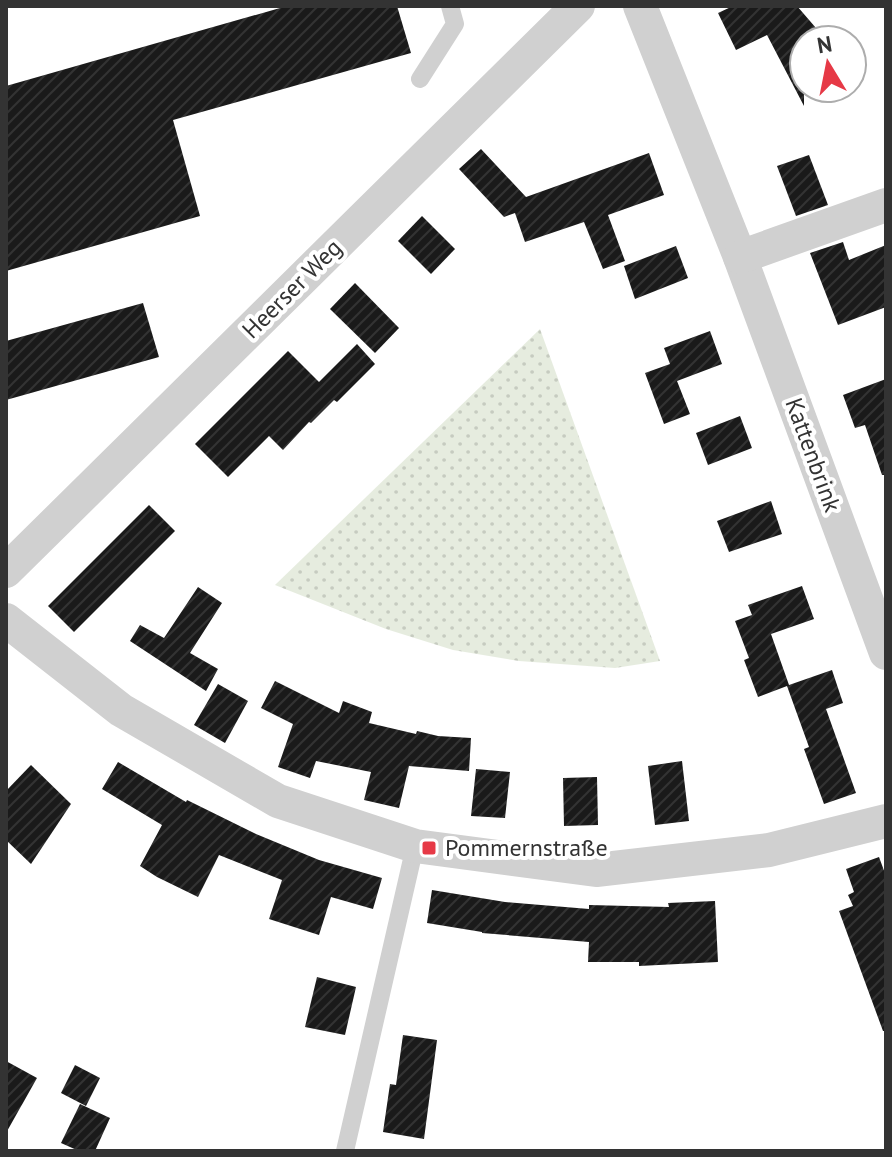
<svg xmlns="http://www.w3.org/2000/svg" width="892" height="1157" font-family="'PT Sans',sans-serif">
<style>
.park{fill:url(#park-dots)}
.building{fill:url(#building-hatch)}
.lines{fill:none;stroke-linecap:round;stroke-linejoin:round}
.service{stroke:#d0d0d0;stroke-width:18}
.minor{stroke:#d0d0d0;stroke-width:34}
.poi-dot{fill:#e63946;stroke:#fff;stroke-width:3}
.labels{text-anchor:middle;stroke-width:8;stroke-linejoin:round;paint-order:stroke}
.street-label{font-size:24px;fill:#333;stroke:#fff}
.poi-label{font-size:24px;fill:#333;stroke:#fff;text-anchor:start}
</style>
<defs>
<pattern id="park-dots" width="8" height="8" patternUnits="userSpaceOnUse" patternTransform="scale(2)"><rect width="8" height="8" fill="#e6ecdf"/><path d="M2 2h.1M6 6h.1" fill="none" stroke="#c6cbc0" stroke-width="1.8" stroke-linecap="round"/></pattern>
<pattern id="building-hatch" width="6" height="6" patternUnits="userSpaceOnUse" patternTransform="scale(2)"><rect width="6" height="6" fill="#1a1a1a"/><path d="M-1 1l2-2M0 6l6-6M5 7l2-2" fill="none" stroke="#333"/></pattern>
</defs>
<rect width="100%" height="100%" fill="#fff"/>
<path class="park" d="M540,329L660,661L615,668L519,661L453,650L386,629L275,585Z"/>
<g class="building">
<path d="M287,6H397L411,53L173,120L200,216L6,271V86Z"/>
<path d="M733,6H797L816,28L804,39V106L767,35L736,50L718,13Z"/>
<path d="M481,149L526,197L649,153L664,195L608,215L625,261L603,269L584,222L525,242L515,213L504,217L459,169Z"/>
<path d="M809,155L828,205L796,216L777,166Z"/>
<path d="M422,216L455,249L431,274L398,241Z"/>
<path d="M843,242L849,260L886,245V307L838,325L810,253Z"/>
<path d="M676,246L688,278L635,299L624,266Z"/>
<path d="M355,283L399,328L375,353L330,309Z"/>
<path d="M143,303L159,357L6,400V341Z"/>
<path d="M710,331L722,364L677,381L690,414L664,424L645,373L670,364L664,348Z"/>
<path d="M357,344L375,364L337,402L334,400L311,423L309,422L283,450L269,436L228,477L195,444L288,351L319,382Z"/>
<path d="M886,379V475H882L865,425L855,428L843,395Z"/>
<path d="M740,416L752,448L708,465L696,433Z"/>
<path d="M771,501L782,534L729,552L717,521Z"/>
<path d="M149,505L175,531L74,632L48,606Z"/>
<path d="M802,586L814,619L771,634L789,685L832,670L843,703L826,709L856,793L824,804L804,749L809,747L787,686L758,697L744,660L749,658L735,621L752,615L748,605Z"/>
<path d="M198,587L222,603L190,653L218,669L206,691L130,641L140,625L164,638Z"/>
<path d="M275,681L339,713L343,701L372,712L369,723L416,734L417,731L438,736L471,738L469,771L409,766L399,808L364,800L371,772L316,761L310,778L278,767L293,724L261,708Z"/>
<path d="M218,684L248,701L225,743L194,725Z"/>
<path d="M682,761L689,821L655,825L648,766Z"/>
<path d="M118,762L186,802L187,800L256,834L319,860L382,878L373,909L331,897L319,935L269,919L282,880L219,855L198,897L157,877L140,866L162,825L102,789Z"/>
<path d="M31,765L71,804L31,864L6,840V791Z"/>
<path d="M476,769L510,772L505,818L471,816Z"/>
<path d="M597,777L598,825L564,826L563,778Z"/>
<path d="M879,857L886,876V1031H883L839,911L853,906L848,895L854,892L846,869Z"/>
<path d="M432,890L505,902L589,909V905L669,907L668,903L715,901L718,962L639,966V962H588L589,942L482,933V932L427,923Z"/>
<path d="M317,977L356,987L345,1035L305,1027Z"/>
<path d="M403,1035L437,1040L424,1139L383,1132L390,1084L396,1085Z"/>
<path d="M6,1061L37,1078L6,1133Z"/>
<path d="M75,1065L100,1078L86,1106L61,1093Z"/>
<path d="M80,1104L110,1118L95,1151H79L61,1143Z"/>
</g>
<g class="lines">
<g class="service">
<path d="M420,79L455,24L450,6"/>
<path d="M345,1151L415,846"/>
</g>
<g class="minor">
<path d="M640,6L740,257L886,653"/>
<path d="M740,257L886,205"/>
<path d="M6,571L578,6"/>
<path d="M6,620L121,710L278,801L415,846L596,870L769,850L886,821"/>
</g>
</g>
<rect class="poi-dot" x="421" y="840" width="16" height="16" rx="4"/>
<g class="labels">
<g class="street-label">
<text transform="translate(292 289) rotate(-45)" y="8">Heerser Weg</text>
<text transform="translate(813 455) rotate(70)" y="8">Kattenbrink</text>
</g>
<g class="poi-label">
<text x="445" y="856">Pommernstraße</text>
</g>
</g>
<rect width="892" height="1157" fill="none" stroke="#333333" stroke-width="16"/>
<g transform="translate(828 64) rotate(350)"><circle r="38" fill="#ffffff" stroke="#adadad" stroke-width="2"/>
<path d="M0-6L14 30L0 20L-14 30Z" fill="#e63946"/>
<text y="-12" font-size="22" font-weight="bold" text-anchor="middle" fill="#333333">N</text>
</g>
</svg>
